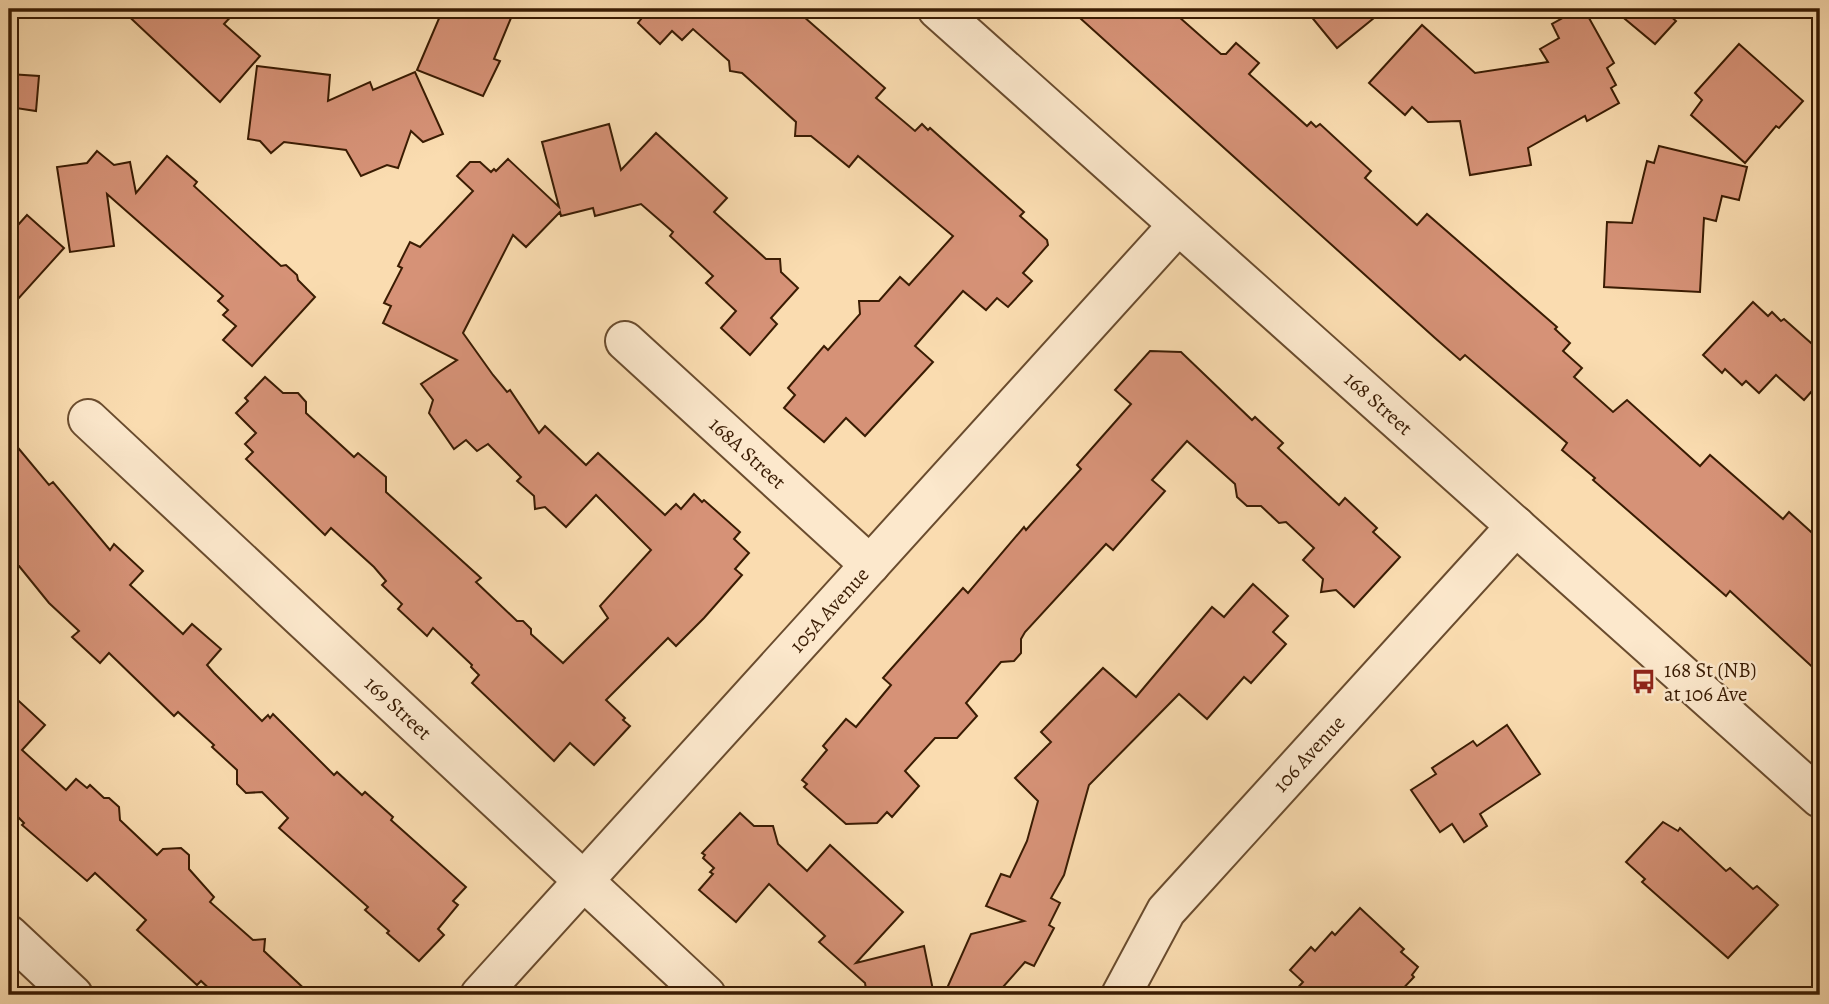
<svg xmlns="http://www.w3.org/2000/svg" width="1829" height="1004" font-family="Alegreya,serif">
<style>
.building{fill:#d69277;stroke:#3a1c03;stroke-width:2}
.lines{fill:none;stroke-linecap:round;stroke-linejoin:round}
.minor-casing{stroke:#6a4c2e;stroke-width:42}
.minor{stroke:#fce8cc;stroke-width:38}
.labels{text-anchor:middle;stroke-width:5;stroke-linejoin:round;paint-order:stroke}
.street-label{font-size:21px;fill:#3a1c03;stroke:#fce8cc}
.poi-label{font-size:21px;fill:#3a1c03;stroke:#fce8cc;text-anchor:start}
</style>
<rect width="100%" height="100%" fill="#fadcb0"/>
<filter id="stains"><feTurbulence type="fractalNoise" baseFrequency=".00286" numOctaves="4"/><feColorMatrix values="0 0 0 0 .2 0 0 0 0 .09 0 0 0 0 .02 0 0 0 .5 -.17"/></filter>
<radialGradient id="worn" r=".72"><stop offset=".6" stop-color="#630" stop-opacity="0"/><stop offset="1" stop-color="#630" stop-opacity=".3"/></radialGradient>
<g class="building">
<path d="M121,9H238L224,24L260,56L220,102Z"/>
<path d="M443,9H488L511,18L494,59L500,61L483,96L417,70Z"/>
<path d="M649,9H795L885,88L876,98L915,131L922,124L928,130L930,128L1024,212L1020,216L1047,240L1048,245L1023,273L1032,281L1008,307L997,298L986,310L963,291L915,346L933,362L865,436L846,418L824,442L784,408L795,395L788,388L824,346L828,350L860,314L859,301H879L900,277L909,285L953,236L858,156L849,167L811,136H795L796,122L742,73L730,71L729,61L693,29L682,40L672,31L660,44L638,23Z"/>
<path d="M1070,9H1170L1221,54H1226L1236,43L1259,63L1249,74L1307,126L1311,122L1316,127L1320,124L1371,171L1365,178L1417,225L1427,214L1557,327L1555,329L1570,343L1563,351L1582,368L1574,377L1613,412L1627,400L1700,466L1710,455L1783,519L1789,512L1820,540V674L1730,591L1726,596L1593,480L1595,478L1562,450L1567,443L1465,355L1460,360L1435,338Z"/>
<path d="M1305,9H1385L1337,48Z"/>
<path d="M1579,9H1584L1614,63L1607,68L1616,85L1611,88L1619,103L1587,121L1585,116L1528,148L1531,165L1470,175L1460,121L1428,122L1412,107L1405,115L1369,83L1422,25L1475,73L1548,62L1540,49L1559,38L1552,24Z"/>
<path d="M1613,9H1662L1676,21L1655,44Z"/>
<path d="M1739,44L1803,101L1779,128L1776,126L1745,163L1691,115L1702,100L1695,93Z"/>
<path d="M257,66L330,75L328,101L370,82L373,90L415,72L443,134L423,142L411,131L398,168L387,165L361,176L346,150L284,142L271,153L260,141L248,139Z"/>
<path d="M9,74L39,76L36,111L9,107Z"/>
<path d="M609,124L621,170L656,133L727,198L714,212L766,259H780L781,272L798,288L771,318L777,324L750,355L721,328L736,311L706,283L713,276L670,236L673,232L641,204L595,216L593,208L561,216L560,212L526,247L513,235L463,333L493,375L507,392L510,390L539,433L545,426L586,465L598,453L665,515L676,504L681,509L694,494L702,502L704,500L740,532L734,539L749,553L735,569L742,575L704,618L676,646L668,638L606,700L625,718L623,720L630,726L594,765L570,743L554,761L472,683L479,675L471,667L472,665L433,628L427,636L398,609L402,604L382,585L386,581L374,567L331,528L325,535L246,459L253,452L245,444L256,433L236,413L248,401L245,398L265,377L283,393H298L306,402V413L354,457L358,453L386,477V492L481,578L476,582L517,621H523L531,629V634L563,663L608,618L600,606L651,550L596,495L566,527L545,507L535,509L534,496L517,481L521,477L488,444L477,451L466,440L454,449L429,413L433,400L421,384L457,360L383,323L391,306L384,303L402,268L398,266L410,242L420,247L473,191L457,176L470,162H480L491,172L494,169L496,171L508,159L559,207L542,142Z"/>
<path d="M1659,146L1747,167L1739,200L1722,196L1716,221L1704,218L1700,292L1604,287L1607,222L1632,223L1647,161L1654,163Z"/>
<path d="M97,151L114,165L130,162L136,193L167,156L197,182L194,186L281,266L286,265L297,275L298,280L315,297L252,366L223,340L236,326L223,315L228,310L218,301L223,296L107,194L114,246L70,252L57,167L87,163Z"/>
<path d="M27,215L64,248L9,309V235Z"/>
<path d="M1753,302L1768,316L1772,312L1781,321L1784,319L1820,351V382L1804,400L1776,375L1759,393L1746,381L1742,385L1725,369L1722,373L1703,355Z"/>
<path d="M1150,351L1181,352L1252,420L1255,417L1283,443L1278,448L1339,505L1345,498L1377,528L1373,532L1400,557L1354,607L1336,590L1321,592L1323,579L1303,560L1314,548L1286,522L1279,523L1261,506H1247L1237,497L1235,484L1187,441L1152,480L1165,491L1113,550L1106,544L1025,632L1021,639V653L1014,661L1001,662L966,703L977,716L957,738H935L905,771L919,786L892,817L887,812L877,823L846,824L804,787L807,784L802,780L827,750L823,746L846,719L856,727L891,685L883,678L963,588L968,593L1024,527L1026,530L1034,521L1081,469L1077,465L1131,404L1115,390Z"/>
<path d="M9,437L49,485L53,482L110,550L114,544L143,571L130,585L183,634L192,624L221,649L207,665L214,673L262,721L268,715L270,718L273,714L334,775L337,772L362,795L365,792L393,817L391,820L466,887L453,901L458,905L438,929L444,935L419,961L387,933L389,931L365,910L368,907L279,828L288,818L262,792L246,793L237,784V770L212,747L214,745L178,712L174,716L109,653L100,663L72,637L79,631L49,603L19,566L9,564Z"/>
<path d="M1253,584L1288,616L1273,632L1286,644L1251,683L1244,677L1207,719L1179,694L1089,785L1064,875L1051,898L1060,903L1049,925L1054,928L1034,966L1025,962L996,995H944L971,934L1024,921L986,906L1001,874L1010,877L1027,841L1038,801L1015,778L1051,742L1041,732L1103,668L1136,697L1212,607L1224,617Z"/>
<path d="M9,692L45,725L22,750L66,790L76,779L87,788L90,785L104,798H109L119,807L120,820L157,855L163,849L181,848L189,855V869L214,897L210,902L253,940L265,939L264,951L311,995H216L201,981L197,985L137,930L146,920L95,873L87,881L22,825L24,823L9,808Z"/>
<path d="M1507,725L1540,774L1480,814L1487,826L1464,842L1452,824L1440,832L1411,790L1436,774L1432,768L1473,741L1477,746Z"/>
<path d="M740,813L754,826H773L778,844L807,871L830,845L903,912L856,963L924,946L934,995H867L865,983L819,942L825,936L769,884L736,922L699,890L713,874L710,872L714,868L703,858L705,855L702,853Z"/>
<path d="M1663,822L1678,831L1680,828L1726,871L1730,868L1753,889L1757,886L1778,905L1728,958L1642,882L1645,879L1626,862Z"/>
<path d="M1360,908L1404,949L1401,952L1418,967L1412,975L1414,977L1397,995H1291L1303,982L1290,970L1311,947L1315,951L1332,932L1335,935Z"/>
</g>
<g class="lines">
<defs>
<g id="minor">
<path id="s1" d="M937,9L1820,798"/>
<path id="s2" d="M625,341L870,565"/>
<path id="s3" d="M88,419L706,995"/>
<path d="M9,935L73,995"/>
<path id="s4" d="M480,995L1178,225"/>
<path id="s5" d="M1121,995L1166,911L1516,526"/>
</g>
</defs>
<use href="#minor" class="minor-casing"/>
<use href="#minor" class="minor"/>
</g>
<defs>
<symbol id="bus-bare" viewBox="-9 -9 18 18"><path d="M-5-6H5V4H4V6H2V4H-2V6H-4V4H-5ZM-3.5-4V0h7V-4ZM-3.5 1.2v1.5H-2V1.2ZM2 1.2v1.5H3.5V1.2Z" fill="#8f2418" stroke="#fce8cc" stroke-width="2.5" paint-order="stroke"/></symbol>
</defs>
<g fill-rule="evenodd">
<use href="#bus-bare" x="1626" y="664" width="35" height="35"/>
</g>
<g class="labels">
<g class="street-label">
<text dy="7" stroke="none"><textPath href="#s1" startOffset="592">168 Street</textPath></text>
<text dy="7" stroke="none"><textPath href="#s2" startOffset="166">168A Street</textPath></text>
<text dy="7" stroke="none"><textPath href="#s4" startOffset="520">105A Avenue</textPath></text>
<text dy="7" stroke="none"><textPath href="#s3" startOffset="424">169 Street</textPath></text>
<text dy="7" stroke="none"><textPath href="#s5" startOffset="308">106 Avenue</textPath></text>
</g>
<g class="poi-label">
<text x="1664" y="677">168 St (NB)<tspan x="1664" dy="24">at 106 Ave</tspan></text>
</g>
</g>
<rect width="1829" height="1004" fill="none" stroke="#fadcb0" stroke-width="35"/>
<rect x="10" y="10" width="1808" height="983" fill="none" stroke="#3a1c03" stroke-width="3.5"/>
<rect x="18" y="18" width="1794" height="969" fill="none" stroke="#3a1c03" stroke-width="2"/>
<rect width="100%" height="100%" filter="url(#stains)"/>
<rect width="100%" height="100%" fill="url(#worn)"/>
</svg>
